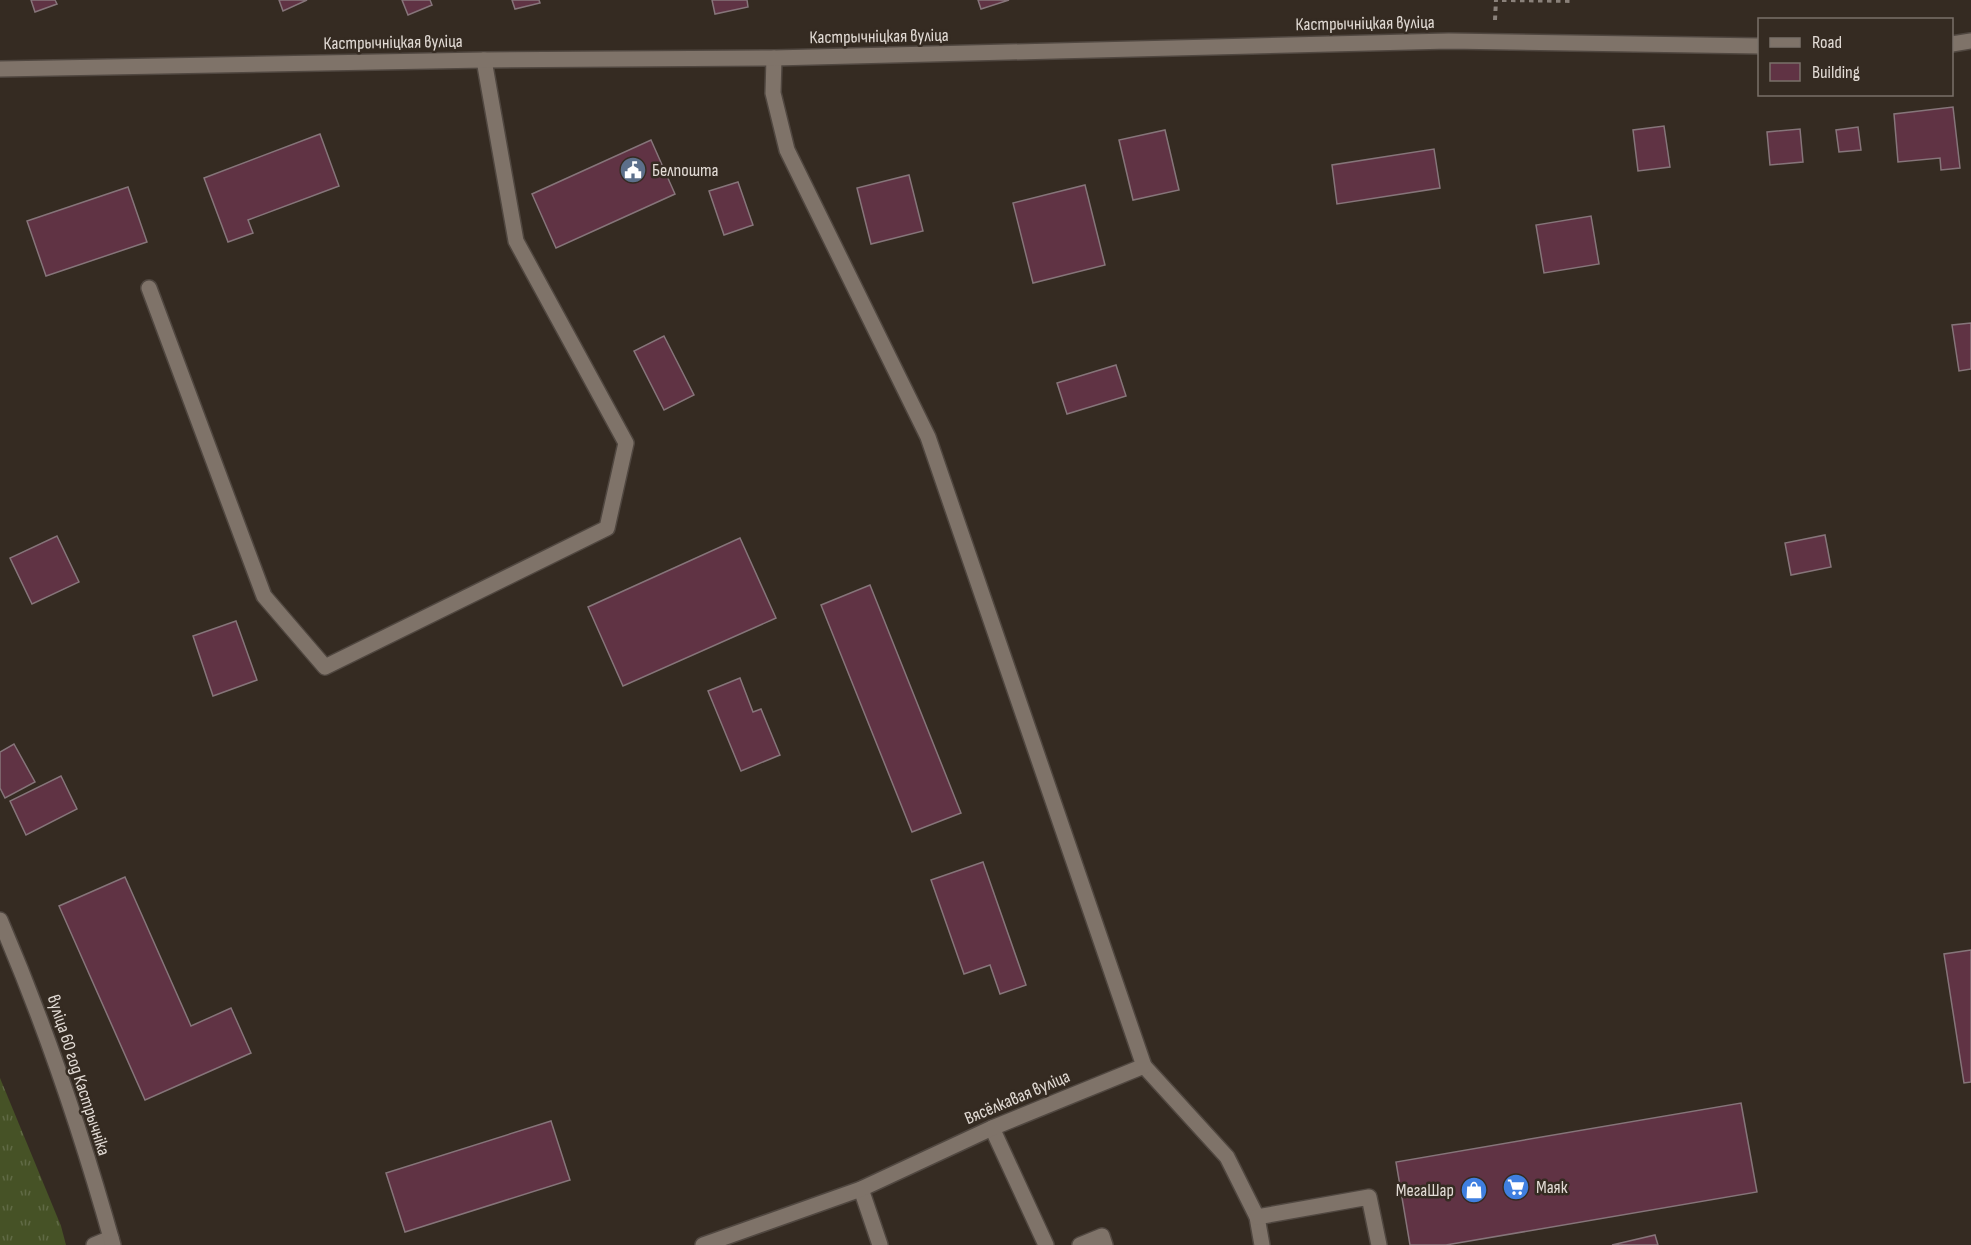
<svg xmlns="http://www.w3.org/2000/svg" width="1971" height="1245" font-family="'Sofia Sans Condensed',sans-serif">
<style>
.grass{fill:url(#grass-tufts)}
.building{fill:#603344;stroke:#86757a;stroke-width:1.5}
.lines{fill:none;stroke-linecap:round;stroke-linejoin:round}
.lane-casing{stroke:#504740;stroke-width:18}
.street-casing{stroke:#504740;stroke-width:18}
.secondary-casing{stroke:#504740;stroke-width:18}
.path{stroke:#8a817a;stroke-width:4;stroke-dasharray:4.5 4.5;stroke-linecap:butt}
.lane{stroke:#7f7369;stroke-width:15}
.street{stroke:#7f7369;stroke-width:15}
.secondary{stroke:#7f7369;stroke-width:15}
.labels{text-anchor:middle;stroke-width:5;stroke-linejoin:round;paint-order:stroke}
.street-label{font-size:18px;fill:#e2dbd5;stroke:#352b22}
.poi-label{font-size:18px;fill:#e2dbd5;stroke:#352b22;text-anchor:start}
</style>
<defs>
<pattern id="grass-tufts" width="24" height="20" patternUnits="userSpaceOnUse" patternTransform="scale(1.5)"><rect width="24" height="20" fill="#465226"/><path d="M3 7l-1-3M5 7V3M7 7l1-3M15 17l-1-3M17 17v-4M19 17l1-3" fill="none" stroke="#606a45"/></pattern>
</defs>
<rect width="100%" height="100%" fill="#352b22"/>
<path class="grass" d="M0,1078L61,1226L66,1245H0Z"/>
<g class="building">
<path d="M31,0H55L57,4L35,12Z"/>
<path d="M279,0H307L283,11Z"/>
<path d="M402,0H430L432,5L408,15Z"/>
<path d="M512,0H539L540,3L515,9Z"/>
<path d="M712,0H747L748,7L715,14Z"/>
<path d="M978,0H1009L981,9Z"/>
<path d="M1953,107L1960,168L1941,170L1940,158L1898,162L1894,114Z"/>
<path d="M1664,126L1670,167L1638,171L1633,130Z"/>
<path d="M1858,127L1861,150L1839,152L1836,130Z"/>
<path d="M1800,129L1803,162L1770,165L1767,132Z"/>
<path d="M1165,130L1179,190L1133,200L1119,140Z"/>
<path d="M320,134L339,186L248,220L253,233L228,242L204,178Z"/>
<path d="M651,140L675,194L556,248L532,194Z"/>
<path d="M1434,149L1440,188L1337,204L1332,165Z"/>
<path d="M909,175L923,231L871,244L857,188Z"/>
<path d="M738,182L753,225L724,235L709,191Z"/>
<path d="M1085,185L1105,265L1033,283L1013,203Z"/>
<path d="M128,187L147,242L46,276L27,221Z"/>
<path d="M1591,216L1599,264L1544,273L1536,225Z"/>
<path d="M1971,323V369L1959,371L1952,325Z"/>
<path d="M664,336L694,395L664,410L634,351Z"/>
<path d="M1116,365L1126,396L1067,414L1057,383Z"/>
<path d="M1825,535L1831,567L1791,575L1785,543Z"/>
<path d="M57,536L79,582L32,604L10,558Z"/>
<path d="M740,538L776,618L623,686L588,607Z"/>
<path d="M870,585L961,813L912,832L821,605Z"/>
<path d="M236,621L257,680L213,696L193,636Z"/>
<path d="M740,678L753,712L761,709L780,755L741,771L708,691Z"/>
<path d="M14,744L35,782L5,798L0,788V752Z"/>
<path d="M61,776L77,809L26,835L10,801Z"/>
<path d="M983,862L1026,985L1000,994L990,965L964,974L931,880Z"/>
<path d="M125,877L191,1026L231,1008L251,1053L145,1100L59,906Z"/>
<path d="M1971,950V1082L1964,1083L1944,954Z"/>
<path d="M1741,1103L1757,1192L1446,1245H1410L1396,1162Z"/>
<path d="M551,1121L570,1180L405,1232L386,1173Z"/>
<path d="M1655,1235L1658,1245H1612Z"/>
</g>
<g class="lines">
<defs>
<g id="lane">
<path d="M149,288L264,596L325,667L607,528L626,443L516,241L484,60"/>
<path d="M1144,1066L1227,1157L1257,1217L1262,1245"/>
<path d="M992,1128L1046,1245"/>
<path d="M861,1189L880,1245"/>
<path d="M1257,1217L1369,1197L1379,1245"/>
<path d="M94,1245L111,1238"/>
<path d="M1080,1245L1102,1236L1105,1245"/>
</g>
<g id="street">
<path d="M0,920C45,1025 82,1134 113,1245"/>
<path d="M703,1245L861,1189L992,1128L1144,1066L928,437L787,150L773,93L774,58"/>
</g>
<g id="secondary">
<path d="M1952,44L1971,41"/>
<path d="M0,69L484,60L774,58L1449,41L1760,46"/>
</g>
</defs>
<use href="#lane" class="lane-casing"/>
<use href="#street" class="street-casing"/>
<use href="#secondary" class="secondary-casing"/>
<g class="path">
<path d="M1502,0L1574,1"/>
<path d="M1495,20L1496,0"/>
</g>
<use href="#lane" class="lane"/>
<use href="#street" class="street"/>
<use href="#secondary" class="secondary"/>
</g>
<defs>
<symbol id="civic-disc" viewBox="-11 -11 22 22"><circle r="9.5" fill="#5c6f8a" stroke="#352b22"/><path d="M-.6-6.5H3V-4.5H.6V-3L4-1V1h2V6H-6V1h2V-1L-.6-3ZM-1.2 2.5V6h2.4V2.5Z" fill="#fff"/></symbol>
<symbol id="supermarket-disc" viewBox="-11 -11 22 22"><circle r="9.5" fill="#3f7fe0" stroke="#352b22"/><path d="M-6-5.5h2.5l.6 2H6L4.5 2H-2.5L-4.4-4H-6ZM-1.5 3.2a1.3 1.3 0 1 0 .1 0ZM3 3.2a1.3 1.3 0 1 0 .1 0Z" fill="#fff"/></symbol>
<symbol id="shop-disc" viewBox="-11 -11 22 22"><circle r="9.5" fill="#3f7fe0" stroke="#352b22"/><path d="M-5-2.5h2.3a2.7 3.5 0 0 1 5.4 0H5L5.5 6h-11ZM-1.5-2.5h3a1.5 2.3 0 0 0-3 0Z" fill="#fff"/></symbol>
</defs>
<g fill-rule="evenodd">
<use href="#civic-disc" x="618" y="155" width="30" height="30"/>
<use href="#supermarket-disc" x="1501" y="1172" width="30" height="30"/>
<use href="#shop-disc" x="1459" y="1175" width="30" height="30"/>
</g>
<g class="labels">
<g class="street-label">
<text transform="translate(1365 23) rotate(-1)" y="6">Кастрычніцкая вуліца</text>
<text transform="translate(879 36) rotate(-1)" y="6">Кастрычніцкая вуліца</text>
<text transform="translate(393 42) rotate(-1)" y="6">Кастрычніцкая вуліца</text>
<text transform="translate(79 1075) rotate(72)" y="6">вуліца 60 год Кастрычніка</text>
<text transform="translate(1017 1097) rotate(-23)" y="6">Вясёлкавая вуліца</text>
</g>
<g class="poi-label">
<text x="652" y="176">Белпошта</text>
<text x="1536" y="1193">Маяк</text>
<text x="1454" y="1196" text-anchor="end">МегаШар</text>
</g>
</g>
<rect x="1758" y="18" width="195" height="78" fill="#352b22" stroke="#7a716a" stroke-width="1.5"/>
<rect x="1770" y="38" width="30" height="9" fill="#7f7369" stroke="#7a716a" stroke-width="1.5"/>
<text x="1812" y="48" font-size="18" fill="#e2dbd5">Road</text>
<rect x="1770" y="63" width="30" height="18" fill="#603344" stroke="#7a716a" stroke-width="1.5"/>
<text x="1812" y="78" font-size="18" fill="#e2dbd5">Building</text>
</svg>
